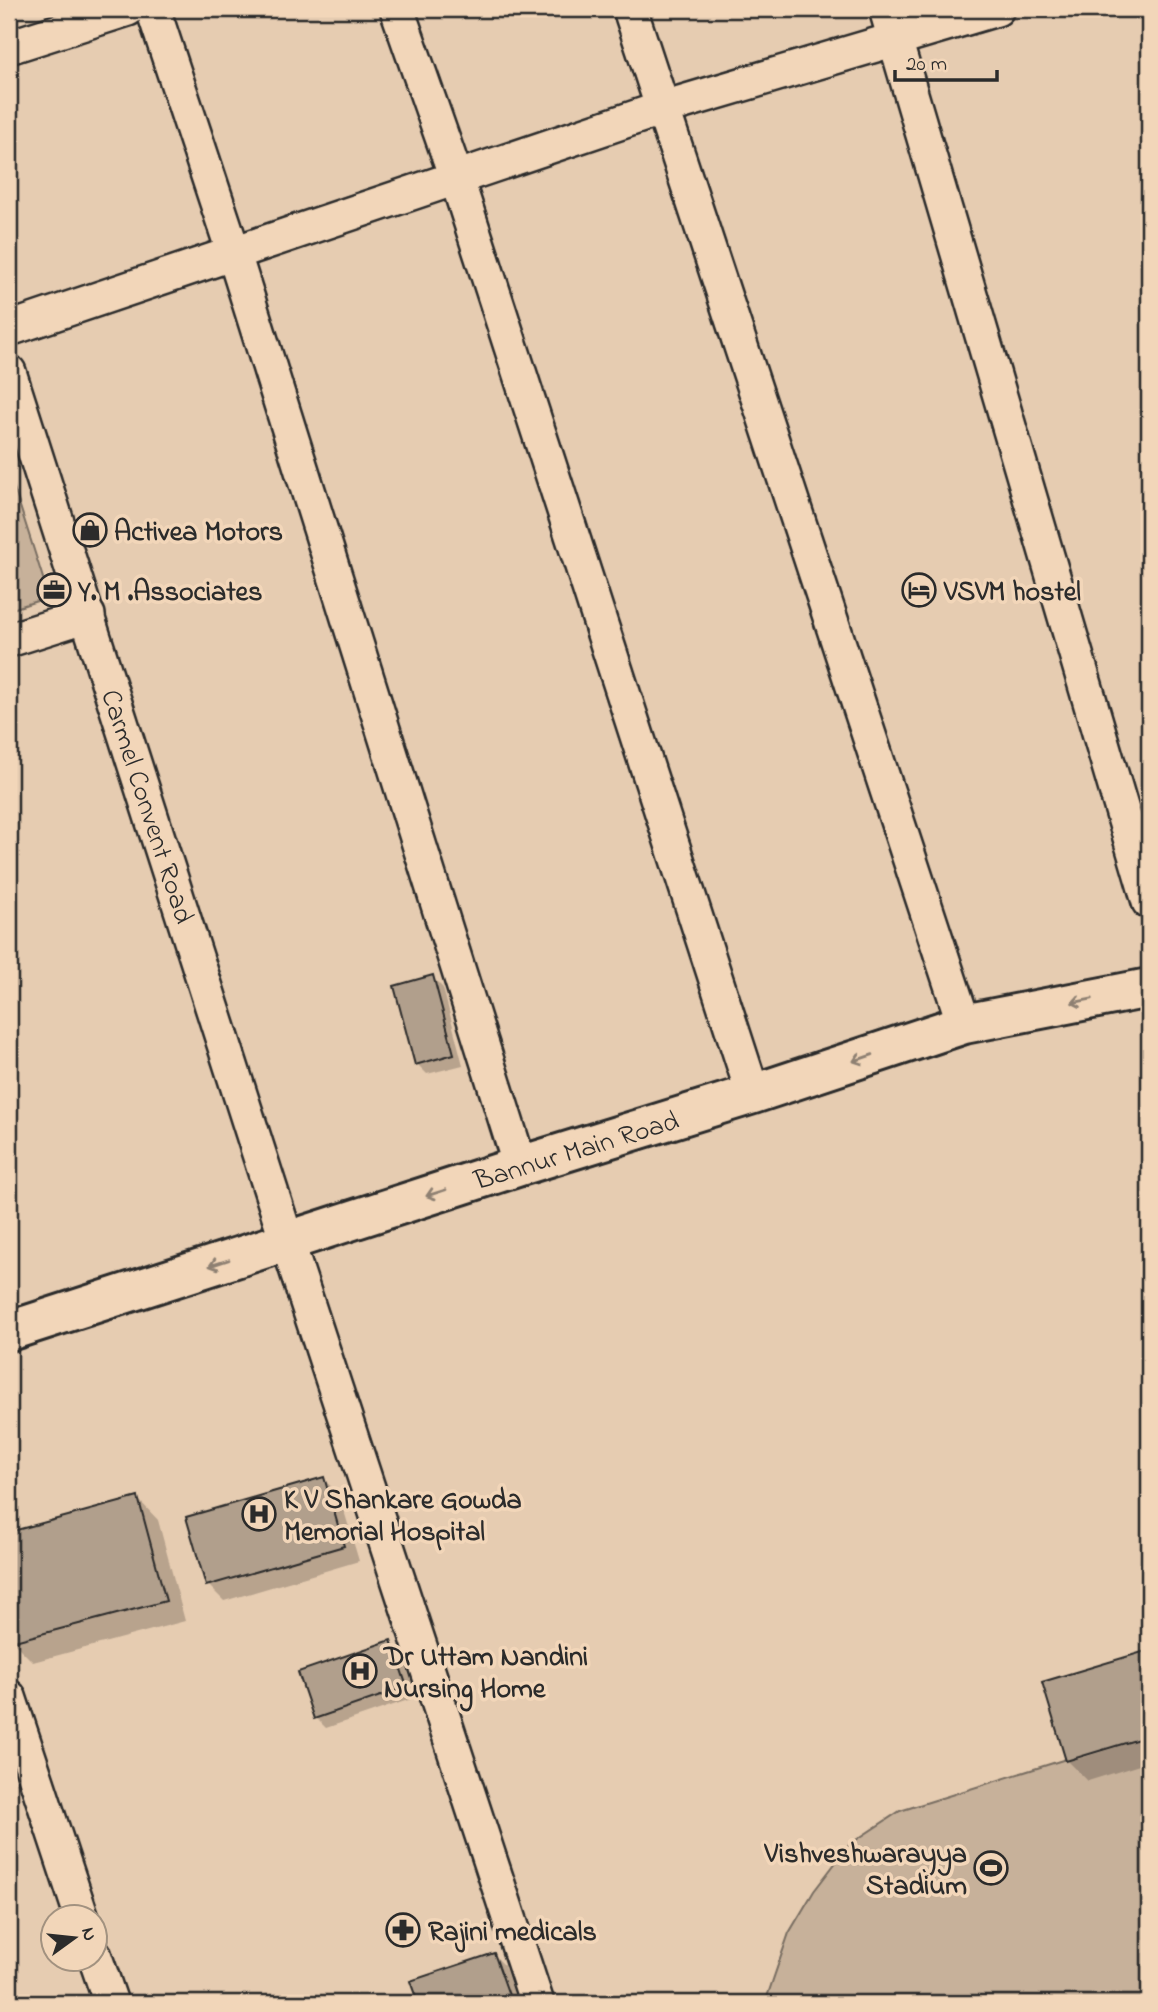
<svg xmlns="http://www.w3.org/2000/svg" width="1158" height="2012" font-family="'Indie Flower',sans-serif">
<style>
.green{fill:#c7b19a;stroke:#796e62;stroke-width:2}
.shadow{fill:#0003}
.building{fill:#b19f8c;stroke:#2b2b2b;stroke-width:2}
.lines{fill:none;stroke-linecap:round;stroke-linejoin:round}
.minor-casing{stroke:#2b2b2b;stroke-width:38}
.secondary-casing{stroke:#2b2b2b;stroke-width:44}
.minor{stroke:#f2d6b9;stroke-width:33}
.secondary{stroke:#f2d6b9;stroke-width:38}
.oneway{stroke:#8e8072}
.labels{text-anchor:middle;stroke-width:7;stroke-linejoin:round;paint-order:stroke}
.poi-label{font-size:28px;font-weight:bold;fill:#2b2b2b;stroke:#f2d6b9;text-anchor:start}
.street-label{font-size:28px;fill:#2b2b2b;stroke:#f2d6b9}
</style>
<rect width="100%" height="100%" fill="#e6ccb1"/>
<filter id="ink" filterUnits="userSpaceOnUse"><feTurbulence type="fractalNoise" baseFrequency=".0143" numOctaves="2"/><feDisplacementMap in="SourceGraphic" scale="14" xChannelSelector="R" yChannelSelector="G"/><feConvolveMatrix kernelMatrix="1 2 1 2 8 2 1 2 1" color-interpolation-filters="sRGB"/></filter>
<g filter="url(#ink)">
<g class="green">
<path d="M9,472L49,597L9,610Z"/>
<path d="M1149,1733V2003H765L789,1933L814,1891L850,1844L900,1811Z"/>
</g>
<g class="shadow">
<path d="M432,977L443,988L463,1065L427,1074L417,1064Z"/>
<path d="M323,1479L339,1494L359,1561L224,1601L208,1585Z"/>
<path d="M138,1499L158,1520L185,1621L33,1662L12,1641L9,1628V1534Z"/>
<path d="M391,1642L401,1653L417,1697L326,1728L316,1718Z"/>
<path d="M1149,1651V1734L1078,1755V1759L1149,1737V1762L1088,1781L1067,1760L1044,1683Z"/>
<path d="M494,1955L504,1965L517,2003H419L412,1982Z"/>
</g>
<g class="building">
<path d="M433,975L454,1054L415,1065L394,986Z"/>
<path d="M324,1477L344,1546L206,1586L186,1517Z"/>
<path d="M138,1497L166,1601L11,1642L9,1532Z"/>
<path d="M391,1640L407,1687L314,1719L298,1672Z"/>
<path d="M1149,1650V1736L1066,1761L1042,1682Z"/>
<path d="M494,1953L510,1998L494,2003H418L410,1981Z"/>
</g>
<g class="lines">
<defs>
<g id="minor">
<path d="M153,9L233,251L520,1166"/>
<path d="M397,9L456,177L753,1094"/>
<path d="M630,9L964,1024"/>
<path d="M886,9L1149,902"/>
<path d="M9,47L128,9"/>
<path d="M9,329L663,108L997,9"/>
<path d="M9,372L287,1241L537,2003"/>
<path d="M9,640L88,615"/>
<path d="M9,1697L82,1918"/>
<path d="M94,1954L111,2003"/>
</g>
<path id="secondary" d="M9,1331L520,1166L753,1094L964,1024L1149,988"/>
</defs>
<use href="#minor" class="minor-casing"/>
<use href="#secondary" class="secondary-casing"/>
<use href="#minor" class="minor"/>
<use href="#secondary" class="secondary"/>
</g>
<defs><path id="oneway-shaft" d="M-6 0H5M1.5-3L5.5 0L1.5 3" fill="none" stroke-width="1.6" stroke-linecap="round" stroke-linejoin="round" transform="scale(1.75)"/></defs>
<g class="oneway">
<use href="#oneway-shaft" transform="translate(1082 1001) rotate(169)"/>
<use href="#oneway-shaft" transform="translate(863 1058) rotate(161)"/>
<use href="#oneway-shaft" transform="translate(436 1193) rotate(162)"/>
<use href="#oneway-shaft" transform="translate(219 1263) rotate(162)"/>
</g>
</g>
<defs>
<symbol id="shop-ring" viewBox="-11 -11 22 22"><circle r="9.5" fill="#f2d6b9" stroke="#2b2b2b" stroke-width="1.5"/><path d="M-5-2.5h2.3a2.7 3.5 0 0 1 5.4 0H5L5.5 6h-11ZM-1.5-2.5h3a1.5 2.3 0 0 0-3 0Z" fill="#2b2b2b"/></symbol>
<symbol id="office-ring" viewBox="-11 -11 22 22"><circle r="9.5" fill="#f2d6b9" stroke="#2b2b2b" stroke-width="1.5"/><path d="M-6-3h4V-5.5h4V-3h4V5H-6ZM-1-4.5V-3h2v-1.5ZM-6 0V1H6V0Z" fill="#2b2b2b"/></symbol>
<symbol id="hotel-ring" viewBox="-11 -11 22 22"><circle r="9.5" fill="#f2d6b9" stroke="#2b2b2b" stroke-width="1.5"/><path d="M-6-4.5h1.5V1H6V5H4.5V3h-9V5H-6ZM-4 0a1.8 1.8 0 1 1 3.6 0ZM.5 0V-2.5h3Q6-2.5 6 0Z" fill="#2b2b2b"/></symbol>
<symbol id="hospital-ring" viewBox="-11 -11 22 22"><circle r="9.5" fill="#f2d6b9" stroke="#2b2b2b" stroke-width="1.5"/><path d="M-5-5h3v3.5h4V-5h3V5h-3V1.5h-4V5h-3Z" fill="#2b2b2b"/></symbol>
<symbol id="stadium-ring" viewBox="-11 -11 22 22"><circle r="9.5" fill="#f2d6b9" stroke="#2b2b2b" stroke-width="1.5"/><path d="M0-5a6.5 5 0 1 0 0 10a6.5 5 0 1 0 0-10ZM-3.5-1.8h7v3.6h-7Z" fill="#2b2b2b"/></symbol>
<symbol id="pharmacy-ring" viewBox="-11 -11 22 22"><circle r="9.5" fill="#f2d6b9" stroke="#2b2b2b" stroke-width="1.5"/><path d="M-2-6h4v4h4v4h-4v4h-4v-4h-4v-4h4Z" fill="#2b2b2b"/></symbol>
</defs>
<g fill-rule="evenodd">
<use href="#shop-ring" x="71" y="511" width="38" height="38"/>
<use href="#office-ring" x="35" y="571" width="38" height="38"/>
<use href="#hotel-ring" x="900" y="571" width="38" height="38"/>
<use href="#hospital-ring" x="240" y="1495" width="38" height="38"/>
<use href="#hospital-ring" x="341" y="1652" width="38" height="38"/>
<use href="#stadium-ring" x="972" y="1849" width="38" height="38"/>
<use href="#pharmacy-ring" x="384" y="1911" width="38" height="38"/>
</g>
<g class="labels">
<g class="poi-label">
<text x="114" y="540">Activea Motors</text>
<text x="78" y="600">Y. M .Associates</text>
<text x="944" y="600">VSVM hostel</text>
<text x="284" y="1508">K V Shankare Gowda<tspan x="284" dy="32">Memorial Hospital</tspan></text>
<text x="384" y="1665">Dr Uttam Nandini<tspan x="384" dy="32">Nursing Home</tspan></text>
<text x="967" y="1862" text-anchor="end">Vishveshwarayya<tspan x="967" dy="32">Stadium</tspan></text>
<text x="428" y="1940">Rajini medicals</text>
</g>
<g class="street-label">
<text transform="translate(149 806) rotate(72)" y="10">Carmel Convent Road</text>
<text transform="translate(576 1149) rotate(-17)" y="10">Bannur Main Road</text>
</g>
</g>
<rect width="1158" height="2012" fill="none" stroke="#f2d6b9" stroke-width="35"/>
<rect x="18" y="18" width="1123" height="1977" fill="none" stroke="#2b2b2b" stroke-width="2.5" filter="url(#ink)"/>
<g transform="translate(74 1938) rotate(75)"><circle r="33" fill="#f2d6b9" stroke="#a29280" stroke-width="2"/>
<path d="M0-5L12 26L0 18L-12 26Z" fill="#2b2b2b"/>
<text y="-10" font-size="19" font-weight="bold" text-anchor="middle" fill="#2b2b2b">N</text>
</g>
<path d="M895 70v10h102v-10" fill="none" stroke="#2b2b2b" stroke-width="3.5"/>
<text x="906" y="70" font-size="21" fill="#2b2b2b" stroke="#f2d6b9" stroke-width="5" paint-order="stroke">20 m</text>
</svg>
